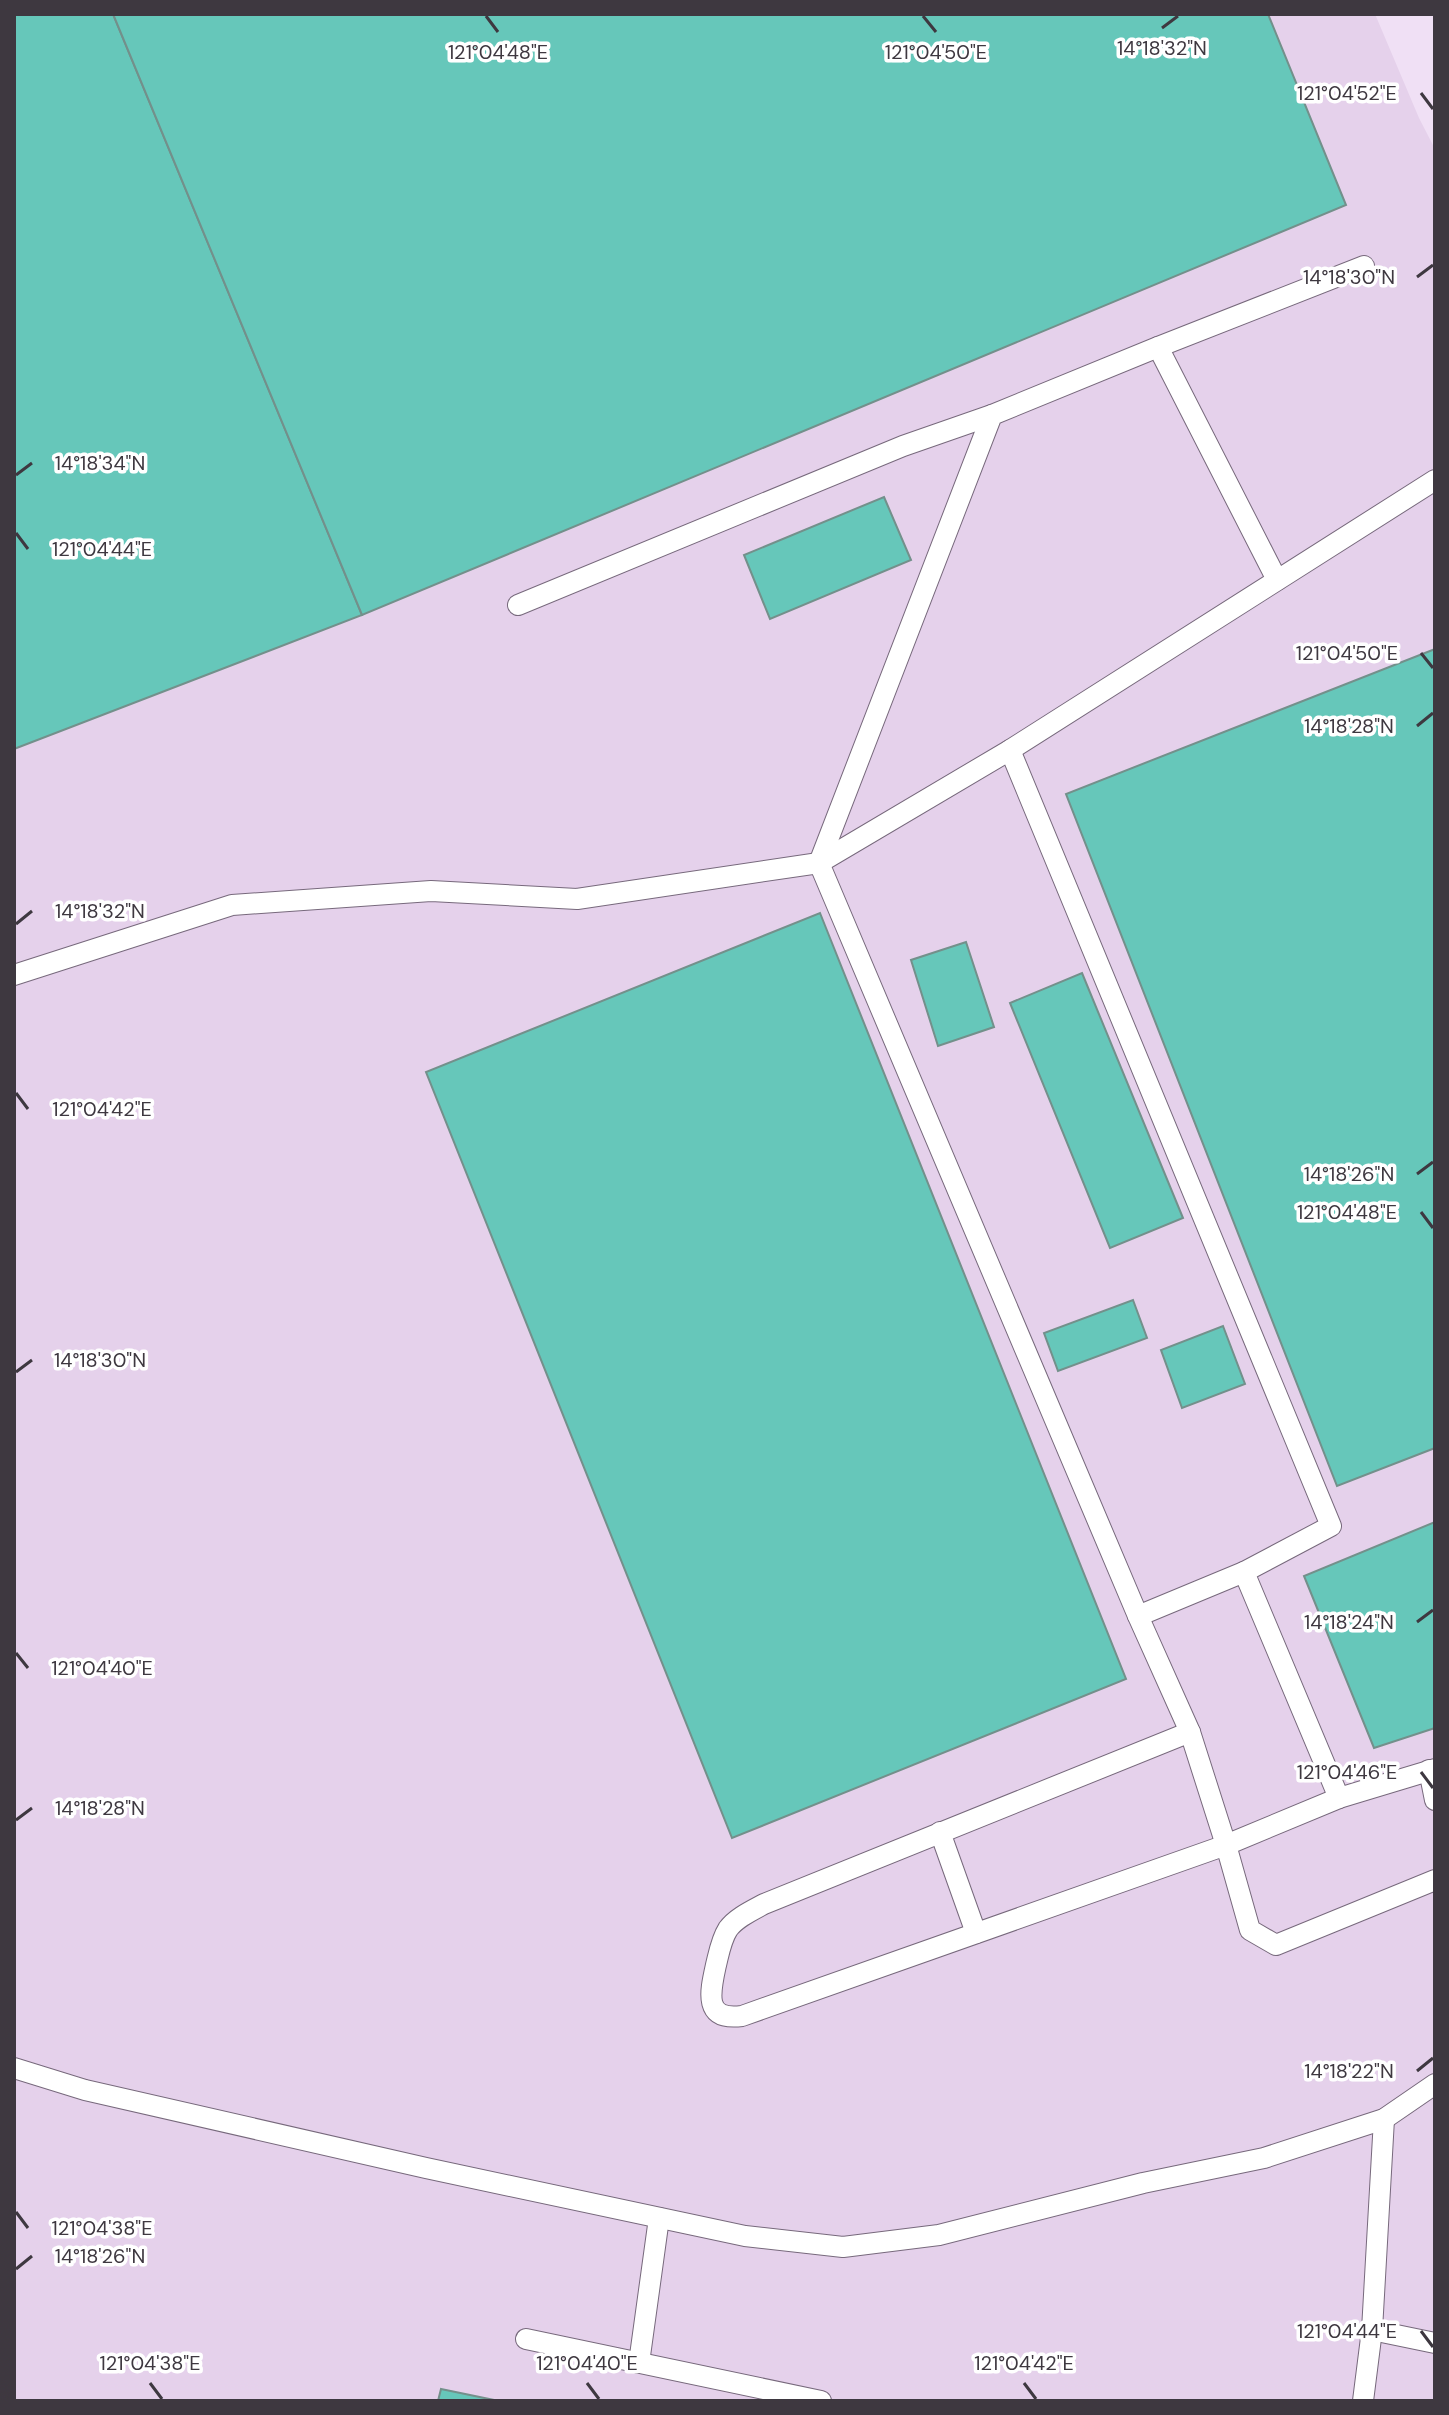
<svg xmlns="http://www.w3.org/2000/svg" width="1449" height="2415" font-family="'DM Sans',sans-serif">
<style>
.built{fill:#e5d1eb}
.building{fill:#66c7ba;stroke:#73908b;stroke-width:2}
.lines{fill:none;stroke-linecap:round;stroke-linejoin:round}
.service-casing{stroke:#77697c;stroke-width:22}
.service{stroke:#fff;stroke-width:20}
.ticks{fill:none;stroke:#3e3840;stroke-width:3}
.ticks-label{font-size:20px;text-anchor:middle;fill:#3e3840;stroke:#fff;stroke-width:7;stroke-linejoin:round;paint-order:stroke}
</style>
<rect width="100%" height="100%" fill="#f0e0f5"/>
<path class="built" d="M14,14H1375L1419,118L1435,149V2401H14Z"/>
<g class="building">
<path d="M14,14H113L362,615L14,749Z"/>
<path d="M113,14H1268L1346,205L362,615Z"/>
<path d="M884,497L911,560L770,619L744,555Z"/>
<path d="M1435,649V1448L1337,1486L1066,794Z"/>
<path d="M820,913L1126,1679L732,1838L426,1072Z"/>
<path d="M966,942L994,1027L938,1046L911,960Z"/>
<path d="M1082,973L1183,1218L1110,1248L1010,1003Z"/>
<path d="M1133,1300L1147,1338L1058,1371L1044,1333Z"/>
<path d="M1223,1326L1245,1384L1182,1408L1161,1350Z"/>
<path d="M1435,1522V1728L1374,1748L1304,1576Z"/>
<path d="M441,2389L499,2401H438Z"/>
</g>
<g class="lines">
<defs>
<g id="service">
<path d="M1158,347L1364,266"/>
<path d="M1277,580L1158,347L992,415L819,863L1138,1616L1190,1732L1226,1845L1339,1798L1435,1769"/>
<path d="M518,605L903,446L992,415"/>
<path d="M1010,750L1331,1526L1244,1572L1138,1616"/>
<path d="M14,975L232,905L431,891L577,899L819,863L1010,750L1435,480"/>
<path d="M1244,1572L1339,1798"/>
<path d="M1190,1732L764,1904C751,1911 736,1918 728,1929C721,1940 719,1953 716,1965C710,1992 703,2021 742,2016L1226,1845L1250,1930L1276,1945L1435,1880"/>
<path d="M1429,1770L1435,1800"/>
<path d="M940,1832L976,1933"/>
<path d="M14,2068L85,2090L426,2168L745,2236L843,2247L939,2235L1143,2183L1264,2158L1384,2119L1435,2084"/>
<path d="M1372,2330L1435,2343"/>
<path d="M526,2339L821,2401"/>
<path d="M639,2363L659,2218"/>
<path d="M1363,2401L1372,2330L1384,2119"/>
</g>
</defs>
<use href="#service" class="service-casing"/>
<use href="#service" class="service"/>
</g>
<path class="ticks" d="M486,16L498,32M923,16L936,32M1162,28L1178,16M1421,93L1433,109M1417,277L1433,265M16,475L32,463M16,533L28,549M1421,653L1433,668M1417,726L1433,713M16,924L32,911M16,1093L28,1109M1417,1174L1433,1162M1421,1212L1433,1228M16,1372L32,1360M1417,1622L1433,1610M16,1653L28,1668M1421,1772L1433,1788M16,1820L32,1808M1417,2071L1433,2058M16,2212L28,2228M16,2269L32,2256M1421,2331L1433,2347M150,2383L162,2399M587,2383L599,2399M1024,2383L1036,2399"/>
<g class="ticks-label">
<text x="1162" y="55">14°18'32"N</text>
<text x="498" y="59">121°04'48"E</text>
<text x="936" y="59">121°04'50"E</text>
<text x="1347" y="100">121°04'52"E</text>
<text x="1349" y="284">14°18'30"N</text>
<text x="100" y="470">14°18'34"N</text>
<text x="102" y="556">121°04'44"E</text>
<text x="1347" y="660">121°04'50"E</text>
<text x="1349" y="733">14°18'28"N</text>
<text x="100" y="918">14°18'32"N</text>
<text x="102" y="1116">121°04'42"E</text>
<text x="1349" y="1181">14°18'26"N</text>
<text x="1347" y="1219">121°04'48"E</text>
<text x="100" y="1367">14°18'30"N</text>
<text x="1349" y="1629">14°18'24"N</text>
<text x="102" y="1675">121°04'40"E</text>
<text x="1347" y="1779">121°04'46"E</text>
<text x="100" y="1815">14°18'28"N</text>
<text x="1349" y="2078">14°18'22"N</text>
<text x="102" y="2235">121°04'38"E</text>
<text x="100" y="2263">14°18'26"N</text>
<text x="1347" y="2338">121°04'44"E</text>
<text x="150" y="2370">121°04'38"E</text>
<text x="587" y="2370">121°04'40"E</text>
<text x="1024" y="2370">121°04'42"E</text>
</g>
<rect width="1449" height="2415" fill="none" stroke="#3e3840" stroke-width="32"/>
</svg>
